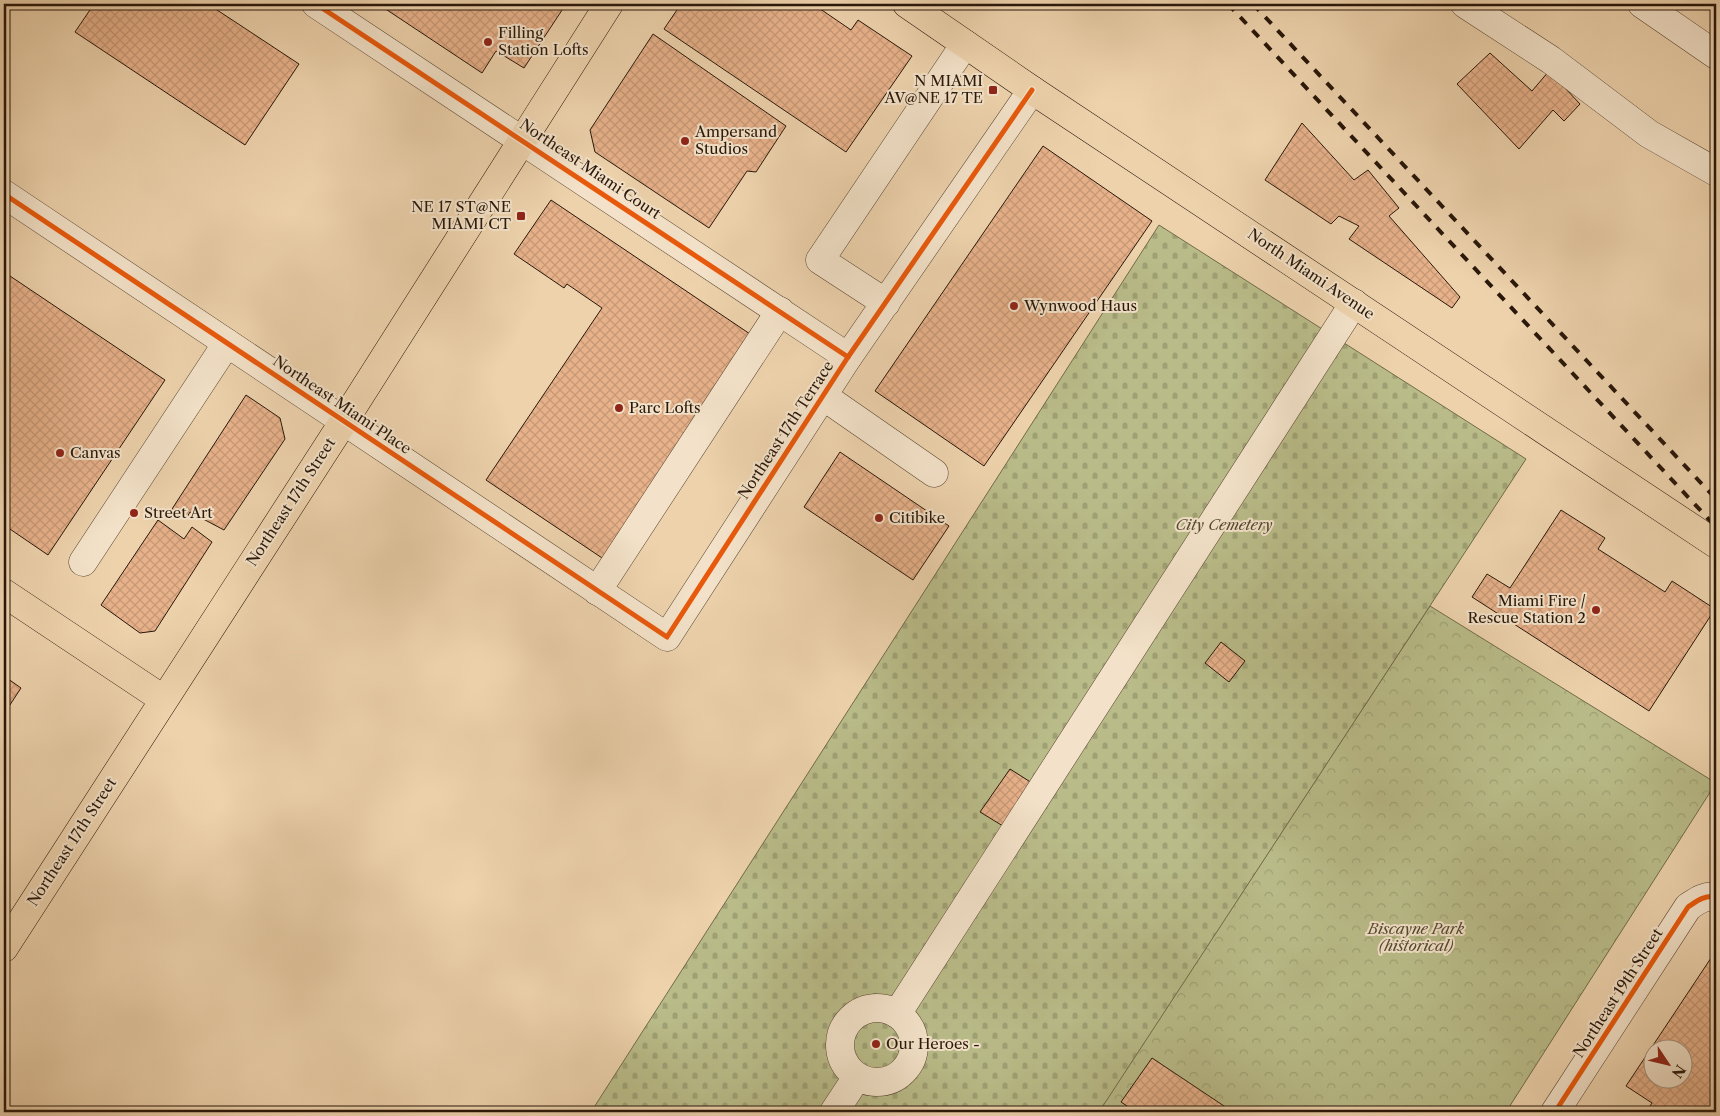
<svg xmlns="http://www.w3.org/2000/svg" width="1720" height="1116" font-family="'Libre Caslon Text',serif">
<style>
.forest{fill:url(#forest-crowns);stroke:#716a4a}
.cemetery{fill:url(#cemetery-stones);stroke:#716a4a}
.building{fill:url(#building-cross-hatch);stroke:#29170a;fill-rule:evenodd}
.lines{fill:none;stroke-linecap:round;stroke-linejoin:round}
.minor-casing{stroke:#5a4632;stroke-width:29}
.major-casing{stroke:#29170a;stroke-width:29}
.minor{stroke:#f3e2c9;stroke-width:28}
.major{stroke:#edd2ac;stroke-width:28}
.rail{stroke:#29170a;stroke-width:4;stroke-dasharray:9 9;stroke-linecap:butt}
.cycleway-casing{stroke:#f3e2c9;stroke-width:8}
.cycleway{stroke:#e8590c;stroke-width:5}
.poi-dot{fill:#8f2418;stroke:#f3e2c9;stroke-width:2}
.labels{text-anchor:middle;stroke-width:4;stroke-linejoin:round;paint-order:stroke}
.poi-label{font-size:15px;fill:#29170a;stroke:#f3e2c9;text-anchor:start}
.street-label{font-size:15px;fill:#29170a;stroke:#f3e2c9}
.park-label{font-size:15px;font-style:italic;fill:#544930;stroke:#f3e2c9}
</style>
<defs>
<pattern id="forest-crowns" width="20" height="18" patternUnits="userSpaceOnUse" patternTransform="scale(1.25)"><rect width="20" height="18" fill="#b9bc89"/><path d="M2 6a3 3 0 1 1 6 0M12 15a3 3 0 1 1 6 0" fill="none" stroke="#9fa175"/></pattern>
<pattern id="cemetery-stones" width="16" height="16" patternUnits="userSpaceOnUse" patternTransform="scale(1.25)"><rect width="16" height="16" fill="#b9bc89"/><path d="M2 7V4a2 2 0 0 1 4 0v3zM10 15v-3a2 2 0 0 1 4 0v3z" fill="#9fa175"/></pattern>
<pattern id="building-cross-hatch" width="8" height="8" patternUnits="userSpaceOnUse" patternTransform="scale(1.25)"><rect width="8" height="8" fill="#e7b18a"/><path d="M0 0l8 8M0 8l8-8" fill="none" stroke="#c69876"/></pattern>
</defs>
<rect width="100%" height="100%" fill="#edd2ac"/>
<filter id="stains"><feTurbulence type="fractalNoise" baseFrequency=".004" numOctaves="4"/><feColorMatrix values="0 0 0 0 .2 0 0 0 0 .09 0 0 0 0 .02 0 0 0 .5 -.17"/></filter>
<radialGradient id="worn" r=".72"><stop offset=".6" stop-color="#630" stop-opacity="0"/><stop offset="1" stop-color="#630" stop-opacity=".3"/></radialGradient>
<path class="forest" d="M1430,606L1716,783L1506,1112H1098Z"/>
<path class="cemetery" d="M1159,225L1526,459L1099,1112H591Z"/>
<g class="building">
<path d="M94,4H208L299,64L245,145L75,32Z"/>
<path d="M378,4H566L524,68L496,51L482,73Z"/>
<path d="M681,4H813L851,30L858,20L912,56L846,152L664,29Z"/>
<path d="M653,34L786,126L756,172L747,171L709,228L595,152L590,130Z"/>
<path d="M1490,53L1532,91L1549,71L1580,104L1564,121L1553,110L1519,149L1457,84Z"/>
<path d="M1302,123L1354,180L1368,170L1399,208L1389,216L1460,297L1452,308L1349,239L1359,226L1339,216L1331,224L1265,180Z"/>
<path d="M1043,146L1152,221L984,466L875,391Z"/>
<path d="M551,200L753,336L611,564L486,480L602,308L567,284L564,288L514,254Z"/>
<path d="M4,272L165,380L48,555L4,525Z"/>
<path d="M246,395L280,418L285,439L224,530L190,512L186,519L172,509Z"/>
<path d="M840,452L949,526L913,580L804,507Z"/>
<path d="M1561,510L1605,538L1598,549L1665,592L1672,581L1715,609L1649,711L1472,597L1487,574L1510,588Z"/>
<path d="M158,520L184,539L192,527L212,542L155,631L140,633L101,605Z"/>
<path d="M1221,642L1245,661L1229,682L1205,663Z"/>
<path d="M4,676L21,688L4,714Z"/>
<path d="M1010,769L1032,783L1003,826L980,812Z"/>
<path d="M1715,952L1716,1112H1646L1652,1103L1626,1086ZM1652,1048H1682V1078H1652Z"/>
<path d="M1152,1058L1233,1112H1136L1121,1102Z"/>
</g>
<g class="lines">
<defs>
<g id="minor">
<path d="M316,4L848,357"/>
<path d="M1465,4L1551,60L1649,134L1716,172"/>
<path d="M1642,4L1716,55"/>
<path d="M4,194L667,637L848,357L1032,90"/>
<path d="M886,303L820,260L965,44"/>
<path d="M823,396L934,473"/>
<path d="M83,562L227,343"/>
<path d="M597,591L780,311"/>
<circle cx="877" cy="1045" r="37"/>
<path d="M897,1014L1354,303"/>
<path d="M834,1112L857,1077"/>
<path d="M1555,1112L1688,907C1697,901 1704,895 1716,897"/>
</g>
<g id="major">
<path d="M907,4L1032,90L1716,544"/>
<path d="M4,593L163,699"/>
<path d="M4,948L344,421L609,4"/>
</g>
</defs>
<use href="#minor" class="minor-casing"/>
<use href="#major" class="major-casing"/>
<use href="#minor" class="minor"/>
<use href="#major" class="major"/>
<g class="rail">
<path d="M1228,4L1716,527"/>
<path d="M1253,4L1716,499"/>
</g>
<defs>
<g id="cycleway">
<path d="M316,4L848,357"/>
<path d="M4,194L667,637L848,357L1032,90"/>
<path d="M1555,1112L1688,907C1697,901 1704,895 1716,897"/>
</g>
</defs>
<use href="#cycleway" class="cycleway-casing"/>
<use href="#cycleway" class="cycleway"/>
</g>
<g class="poi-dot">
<circle cx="488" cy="42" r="5"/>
<rect x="988" y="85" width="10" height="10" rx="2.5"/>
<circle cx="685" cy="141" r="5"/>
<rect x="516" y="211" width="10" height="10" rx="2.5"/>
<circle cx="1014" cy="306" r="5"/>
<circle cx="619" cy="408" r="5"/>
<circle cx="60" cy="453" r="5"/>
<circle cx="134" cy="513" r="5"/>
<circle cx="879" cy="518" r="5"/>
<circle cx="1596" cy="610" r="5"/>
<circle cx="876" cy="1044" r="5"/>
</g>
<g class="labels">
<g class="poi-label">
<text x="498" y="38">Filling<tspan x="498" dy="17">Station Lofts</tspan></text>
<text x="983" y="86" text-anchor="end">N MIAMI<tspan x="983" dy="17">AV@NE 17 TE</tspan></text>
<text x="695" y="137">Ampersand<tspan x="695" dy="17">Studios</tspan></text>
<text x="511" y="212" text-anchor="end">NE 17 ST@NE<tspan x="511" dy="17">MIAMI CT</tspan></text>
<text x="1024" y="311">Wynwood Haus</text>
<text x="629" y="413">Parc Lofts</text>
<text x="70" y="458">Canvas</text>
<text x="144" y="518">Street Art</text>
<text x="889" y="523">Citibike</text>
<text x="1586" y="606" text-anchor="end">Miami Fire /<tspan x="1586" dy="17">Rescue Station 2</tspan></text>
<text x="886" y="1049">Our Heroes -</text>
</g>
<g class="street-label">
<text transform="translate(590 169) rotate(34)" y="5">Northeast Miami Court</text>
<text transform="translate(1311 274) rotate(34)" y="5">North Miami Avenue</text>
<text transform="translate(342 405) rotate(34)" y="5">Northeast Miami Place</text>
<text transform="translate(786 430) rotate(-57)" y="5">Northeast 17th Terrace</text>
<text transform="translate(291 502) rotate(-57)" y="5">Northeast 17th Street</text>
<text transform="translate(72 842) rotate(-57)" y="5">Northeast 17th Street</text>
<text transform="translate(1618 993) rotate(-57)" y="5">Northeast 19th Street</text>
</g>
<g class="park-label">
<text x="1224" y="530">City Cemetery</text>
<text x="1416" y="934">Biscayne Park<tspan x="1416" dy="17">(historical)</tspan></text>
</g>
</g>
<rect width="1720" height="1116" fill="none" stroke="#edd2ac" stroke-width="20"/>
<rect x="5" y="5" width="1710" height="1106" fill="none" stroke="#29170a" stroke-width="2.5"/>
<rect x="10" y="10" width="1700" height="1096" fill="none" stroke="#29170a"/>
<g transform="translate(1668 1064) rotate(125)"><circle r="24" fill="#f3e2c9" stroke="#a2917d"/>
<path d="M0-4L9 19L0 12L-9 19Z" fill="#8f2418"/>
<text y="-8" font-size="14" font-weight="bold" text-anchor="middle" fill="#29170a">N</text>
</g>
<rect width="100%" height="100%" filter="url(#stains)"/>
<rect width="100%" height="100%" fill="url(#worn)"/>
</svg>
